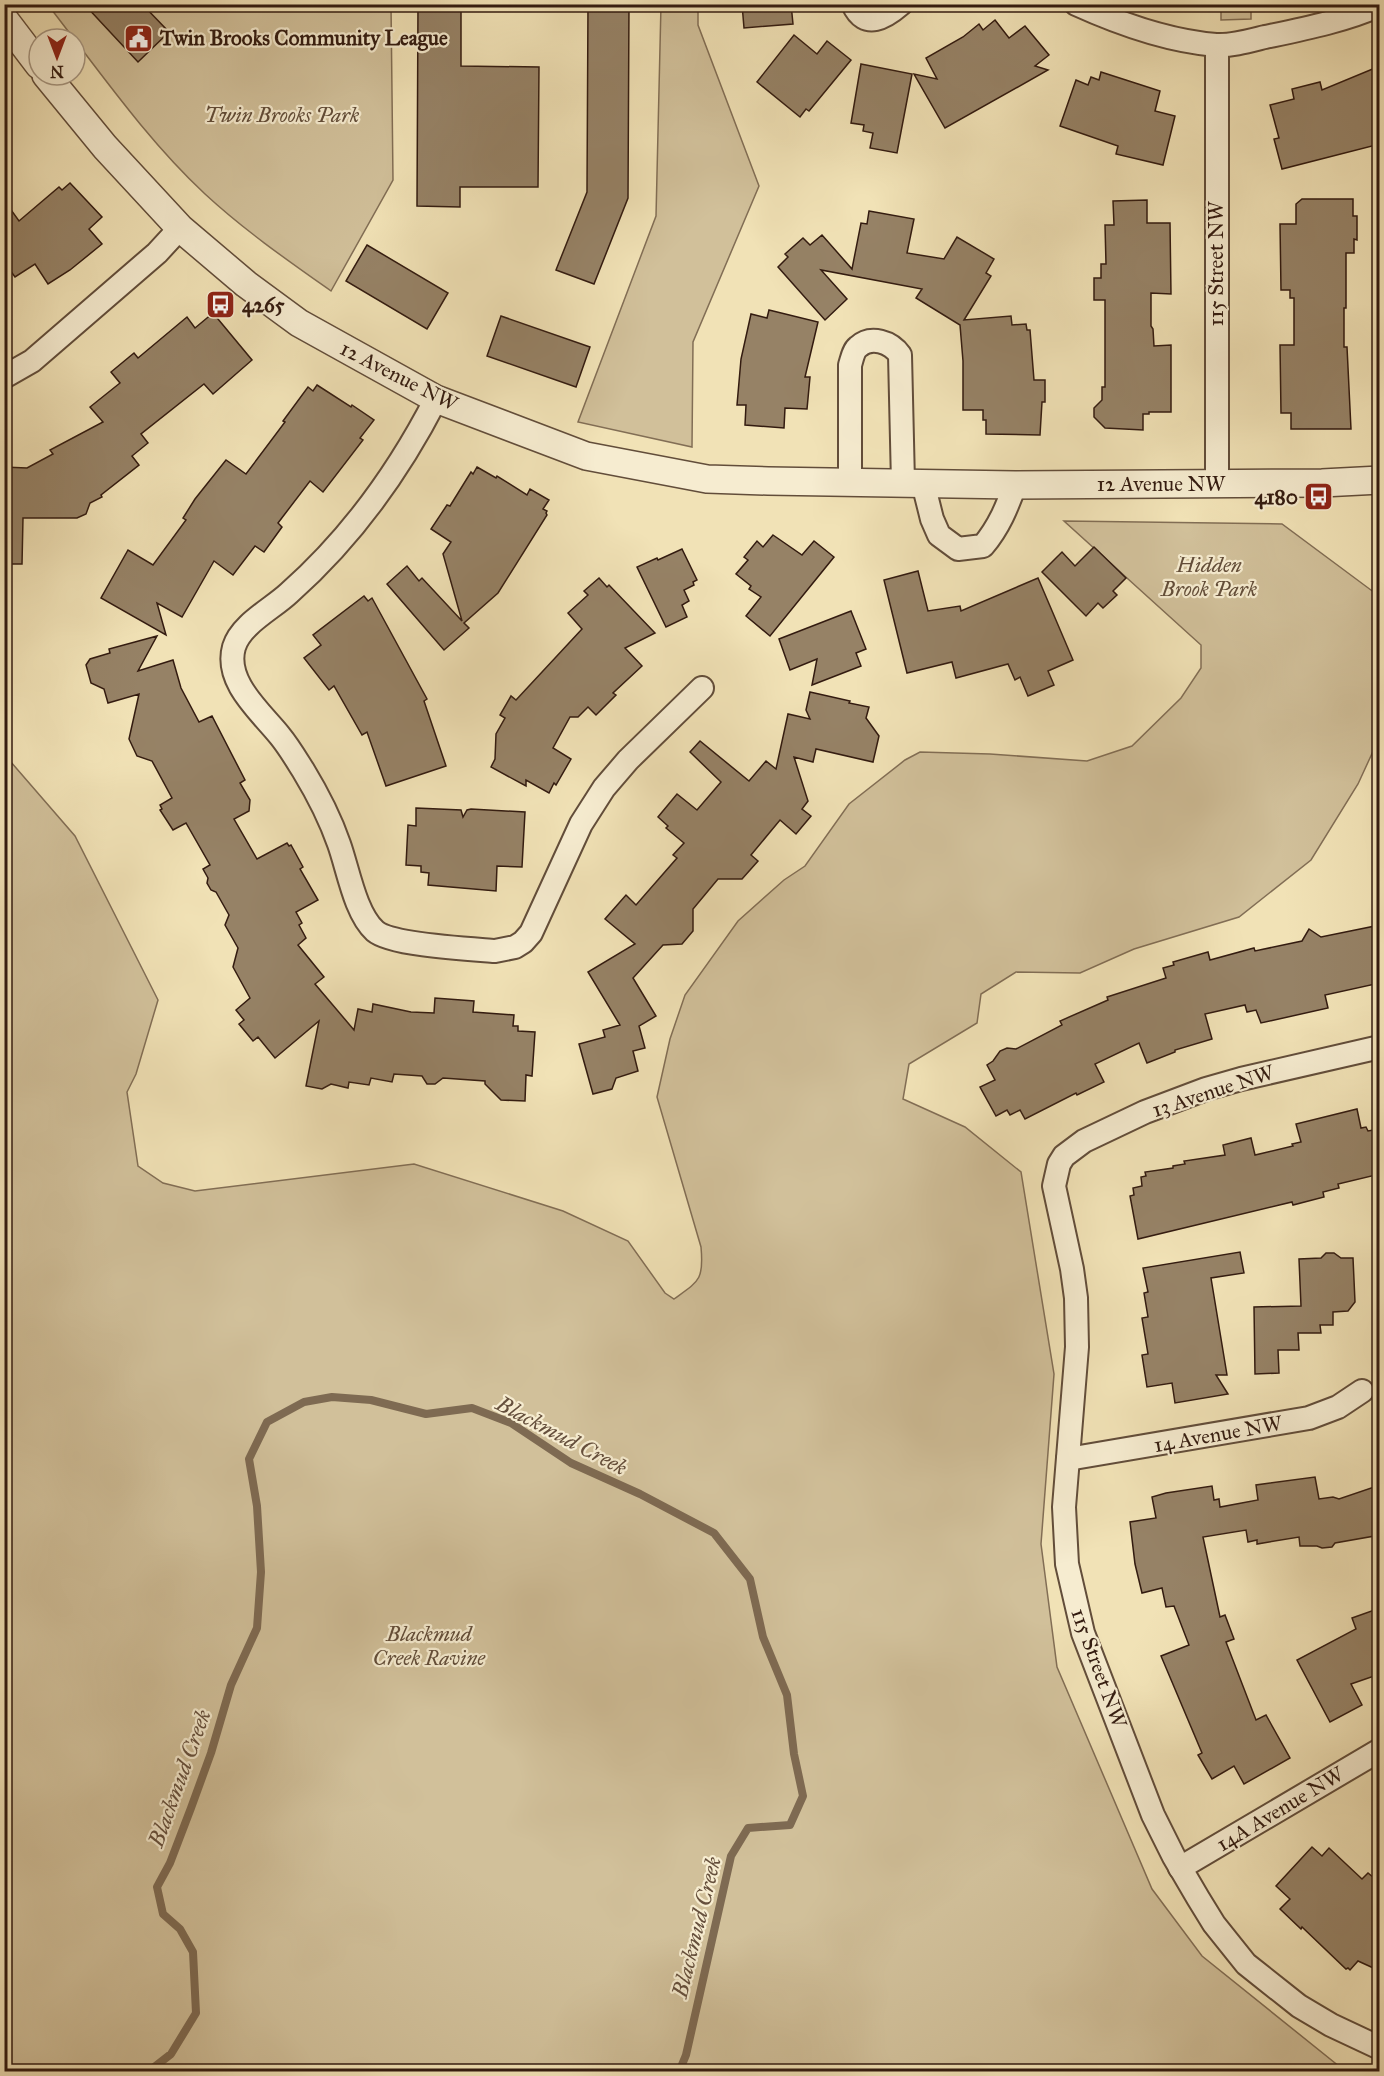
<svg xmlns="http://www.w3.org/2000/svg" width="1384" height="2076" font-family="'IM FELL Great Primer',serif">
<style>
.green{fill:#d1c09a;stroke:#826e55;stroke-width:1.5}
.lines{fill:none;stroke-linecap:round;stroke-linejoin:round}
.stream{stroke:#7e6a52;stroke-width:8}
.building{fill:#968266;stroke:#331b10;stroke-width:1.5}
.minor-casing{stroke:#624d3a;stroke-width:26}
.tertiary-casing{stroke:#624d3a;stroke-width:30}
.minor{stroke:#f6ecd0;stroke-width:22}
.tertiary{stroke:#f6ecd0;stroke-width:27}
.labels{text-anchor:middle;stroke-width:4.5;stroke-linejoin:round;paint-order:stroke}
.poi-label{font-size:21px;font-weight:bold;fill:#331b10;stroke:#f6ecd0;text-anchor:start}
.park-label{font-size:21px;font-style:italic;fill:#624d39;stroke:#f6ecd0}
.street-label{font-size:21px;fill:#331b10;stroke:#f6ecd0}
.water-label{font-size:22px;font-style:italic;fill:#654f3c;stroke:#f6ecd0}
</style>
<rect width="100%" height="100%" fill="#f1e2b6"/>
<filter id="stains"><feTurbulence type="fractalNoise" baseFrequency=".00333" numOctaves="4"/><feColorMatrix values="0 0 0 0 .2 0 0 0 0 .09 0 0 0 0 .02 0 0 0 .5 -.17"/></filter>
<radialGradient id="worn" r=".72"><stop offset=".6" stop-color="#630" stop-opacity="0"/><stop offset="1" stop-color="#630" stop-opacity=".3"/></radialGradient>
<g class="green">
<path d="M48,5H391L393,180L331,291C287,260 244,230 205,194C145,138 98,69 48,5Z"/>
<path d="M661,5H698V25L759,186L693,342L692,447L578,422L656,216Z"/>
<path d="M1221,5H1251V19L1221,20Z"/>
<path d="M1064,521L1282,524L1379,596L1375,747L1358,784L1311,860L1239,917L1134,949L1080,973L1016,972L981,994L977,1023L909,1064L903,1099L965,1127L1021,1172L1054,1374L1041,1544L1057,1667L1152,1889L1202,1956L1340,2067L1343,2071H5L4,754L75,836L158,1000L136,1074L127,1092L138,1166L163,1183L195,1191L414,1164L563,1211L628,1241L665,1293L674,1299C699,1281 704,1280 701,1247L657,1097L670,1039L685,995L738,921L784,880L805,866L849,804L905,760L920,752L990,754L1087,761L1132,746L1181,698L1201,668V645Z"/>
</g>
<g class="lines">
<path class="stream" d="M148,2072L171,2054L196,2013L193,1952L180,1929L163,1914L157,1887L170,1863L191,1808L211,1753L231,1685L257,1628L261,1572L257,1506L249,1459L267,1422L304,1402L332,1397L371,1400L426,1414L472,1408L511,1423L571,1463L640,1494L714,1533L750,1579L763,1637L787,1695L794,1754L803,1796L790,1825L748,1828L731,1856L686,2055L679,2072"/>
</g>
<g class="building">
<path d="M84,4H142L169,32L138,62Z"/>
<path d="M418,4H461V66L539,67L538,187H460V207L417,206Z"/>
<path d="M588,4H629L628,198L594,284L556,270L587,192Z"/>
<path d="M742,4H791L793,24L744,28Z"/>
<path d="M995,20L1009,38L1025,26L1049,55L1035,66L1048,70L945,128L914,74L937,79L926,58L963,37L979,24L983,30Z"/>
<path d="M794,35L817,54L827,41L851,60L809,111L806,109L800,117L757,82Z"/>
<path d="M861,64L912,74L897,153L870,148L873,133L863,131L864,125L851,123Z"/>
<path d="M1375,68L1380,80V144L1282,169L1274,139L1279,138L1270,105L1294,99L1292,89L1320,82L1322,90Z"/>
<path d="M1101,72L1160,91L1155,111L1175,116L1163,165L1116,154L1118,146L1060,126L1076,80L1088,85L1091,77L1099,80Z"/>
<path d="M70,183L102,217L89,229L102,244L70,270L48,284L35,264L15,277L4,262V200L19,221L59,187L62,190Z"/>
<path d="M1302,199H1353V216H1357V240L1354,239V253H1346V308H1344V347H1347L1351,429H1291V413H1281L1280,345H1294V298H1290V290H1281L1280,224H1296V204Z"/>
<path d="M1147,200V223H1170L1171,294L1151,293V326L1153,329L1154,346L1171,345V412H1149V414H1143V430L1105,428L1094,417V408L1102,400V387H1105V300H1094V278H1101V264H1106L1105,225H1114L1113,201Z"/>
<path d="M869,211L914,219L907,253L944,259L957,237L994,259L986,273L991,276L964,320L1011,316L1012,325L1026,324L1027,330H1030L1034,380H1045V402H1042L1040,435L986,434V420H983V410H963V361L960,325L916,298L922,289L821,270L847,299L825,320L778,267L788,257L785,254L803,238L810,245L822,235L852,269L861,223L867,224Z"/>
<path d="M367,245L448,293L427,329L346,281Z"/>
<path d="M769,310L818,322L805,377H810L807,409L785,408L784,428L745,425L746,405H737L741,359L751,314L767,318Z"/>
<path d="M213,313L252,360L213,394L204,384L141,434L148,443L132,456L139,465L101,495L102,497L90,503L86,514L77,518H23L22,564H4V467L27,468L53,454L50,450L103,422L90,407L120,383L111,372L134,353L138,358L187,317L195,328Z"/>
<path d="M501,316L590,347L576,387L487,356Z"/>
<path d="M317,385L351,407L352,405L374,420L360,438L363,440L323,492L310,481L278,523L282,527L264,552L255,546L233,575L214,561L182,617L157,603L166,635L101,598L128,550L153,565L186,520L183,518L195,499L226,460L246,474L285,422L283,421L308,387L313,391Z"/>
<path d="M477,467L496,478L497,476L527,495L530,489L549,500L543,509L547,511L546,513L547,515L498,593L464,623L469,628L444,650L387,584L407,566L419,581L422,578L462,621L443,554L451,542L431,529L447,505L450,506L471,472L473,474Z"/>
<path d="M773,535L802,555L814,541L834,557L770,636L746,616L761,597L749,589L751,586L736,574L748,560L744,557L757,541L763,547Z"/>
<path d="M1094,547L1126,578L1113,591L1117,595L1103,608L1098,603L1086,616L1042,572L1062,552L1075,566Z"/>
<path d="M682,549L697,580L693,582L694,585L684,590L689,601L682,605L687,617L666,627L637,567L657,558L658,560Z"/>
<path d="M918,571L928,611L960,606L961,611L1038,578L1073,660L1048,671L1054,685L1028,696L1020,677L1015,680L1008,664L956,678L952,662L907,673L884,580Z"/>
<path d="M599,578L607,587L609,585L655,633L625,648L642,666L613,693L616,695L596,715L588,707L578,717H570L553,748L571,759L556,785L554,783L549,793L526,780V786L491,767L495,759L496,734L505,718L500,715L511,696L516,700L582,629L568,613L588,595L584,591Z"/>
<path d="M364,596L368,601L372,598L427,699L424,701L446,766L386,786L367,732L362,735L334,686L329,690L304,658L321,645L313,635Z"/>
<path d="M851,611L866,649L856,653L861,666L812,685L817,659L790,670L779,639Z"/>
<path d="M157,636L138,671L173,660L181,688L199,722L212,716L245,780L240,783L250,800L249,811L234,819L257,859L287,843L289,846L291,845L303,867L300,869L318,900L296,912L302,923L299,925L306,938L298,945L324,977L315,984L354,1030L358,1009L372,1012L373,1004L411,1012L434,1013L435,998L474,1001L473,1012L514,1015L513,1026H518V1031L535,1032L532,1076L526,1075L525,1101L501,1100L485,1084V1081L443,1078L435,1084H427L422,1076L394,1074L392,1082L371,1078L369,1085L349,1082L348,1088L331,1084L322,1089L306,1086L319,1021L275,1058L258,1037L253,1041L239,1024L244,1020L236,1010L250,998L233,967L238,948L225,925L229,915L216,892L211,890L207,883L208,878L203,869L210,865L186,823L173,830L160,810L162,809L160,805L172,798L152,761L137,756L129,739L139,694L108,703L104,689L91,683L86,665L90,659L110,653L109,649Z"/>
<path d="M810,692L850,701L849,703L869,707L866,718L879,736L873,762L816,749L813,762L794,757L808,801L802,809L811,816L796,834L780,820L751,855L758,861L742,879H718L693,909V931L682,944L663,945L633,978L656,1016L639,1026L645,1048L633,1051L638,1071L616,1078L612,1089L593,1094L579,1044L605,1037L603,1030L620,1025L588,972L635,944L605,919L626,895L636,905L677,858L673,855L684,843L666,828L668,826L658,817L677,794L697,810L721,782L690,752L700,741L749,781L766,761L776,769L788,714L810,719L806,710Z"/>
<path d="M416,808L461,810L463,817L467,810L471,809L525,812L522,867L497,866L496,891L428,885L429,873L421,872V866L406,865L408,825L416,826Z"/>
<path d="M1380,925V983L1325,995L1328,1008L1261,1023L1256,1010L1247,1012L1245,1005L1205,1014L1212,1039L1175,1050V1052L1147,1063L1139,1043L1095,1064L1104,1082L1077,1095L1076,1093L1025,1119L1020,1110L1010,1115L1007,1110L996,1116L980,1087L995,1080L987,1065L993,1061L1000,1051L1007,1048L1016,1049L1062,1025L1060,1021L1108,1000L1107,997L1166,978L1163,968L1174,965L1173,962L1208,952L1210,960L1254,948L1255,951L1302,941L1309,929L1321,937Z"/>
<path d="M1357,1109L1361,1128L1366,1127L1368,1131L1380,1129V1174L1338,1184L1339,1188L1323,1192L1324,1197L1293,1205L1292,1202L1138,1239L1130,1196L1134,1195L1133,1188L1142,1186L1141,1177L1146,1176L1145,1172L1173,1168V1166L1185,1164L1184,1161L1225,1155L1223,1145L1251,1138L1255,1155L1293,1146L1292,1144L1301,1142L1296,1124Z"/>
<path d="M1240,1252L1244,1273L1211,1278L1227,1375H1216L1228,1394L1175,1403L1172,1383L1147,1387L1142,1355L1148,1354L1142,1318L1148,1317L1144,1293L1148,1292L1143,1268Z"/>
<path d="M1326,1253H1334L1341,1258H1353L1355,1302L1348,1311L1333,1312V1325H1320L1321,1333H1298L1299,1350H1278L1279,1373L1255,1374L1254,1307L1301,1306L1299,1259L1321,1258Z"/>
<path d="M1315,1477L1319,1499L1333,1497L1339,1499L1380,1485V1535L1335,1543L1332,1547L1322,1548L1317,1546H1300L1299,1537L1257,1544V1540L1248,1542L1246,1530L1203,1537L1220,1617L1225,1615L1234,1639L1226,1642L1256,1720L1266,1715L1290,1758L1244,1784L1234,1766L1212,1779L1198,1755L1202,1753L1161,1656L1189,1645L1174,1606L1166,1607L1162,1588L1142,1593L1135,1564L1130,1522L1156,1518L1152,1497L1166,1493L1212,1486L1214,1500L1219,1499L1220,1507L1258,1500L1256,1485Z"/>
<path d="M1380,1608V1674L1351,1684L1362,1705L1330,1722L1297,1660L1356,1629L1352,1618Z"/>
<path d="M1312,1847L1322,1856L1329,1848L1362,1879L1368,1873L1380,1883V1971L1358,1961L1350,1970L1348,1968L1346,1969L1302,1927L1301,1929L1280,1909L1290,1899L1276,1886Z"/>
</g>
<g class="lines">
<defs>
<g id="minor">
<path d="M853,4C865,31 886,17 901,4"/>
<path d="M1076,4C1120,24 1167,41 1216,45C1232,46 1249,41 1265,37C1303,29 1344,21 1380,5"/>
<path d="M4,377L32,361L157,253L180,228"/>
<path d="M436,399C399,471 350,539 289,593C272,609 241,624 234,647C224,682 261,712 280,736C289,747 296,759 303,770C317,793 330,818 339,844C348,869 355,913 375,931C391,945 470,949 495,951L515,947L523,942L531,933L581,824L604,788L628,760L702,688"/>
<path d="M850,483V365C852,359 853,351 858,347C871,335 891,342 900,355L903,483"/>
<path d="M923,483L932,519L939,535L958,549L983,546C999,527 1007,507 1015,485"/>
<path d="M1217,484V45"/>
<path d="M1380,1047L1241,1079L1206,1089L1145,1112L1084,1141L1064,1156L1059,1164L1054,1186L1072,1269L1076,1298L1077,1347L1064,1507L1067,1564L1083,1633L1153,1815L1174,1857L1198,1898L1214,1924L1246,1964L1299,2006L1331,2025L1380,2048"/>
<path d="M1068,1459L1309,1418L1338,1407L1362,1391"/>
<path d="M1180,1868L1380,1750"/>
</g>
<g id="tertiary">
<path d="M4,19L39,65"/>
<path d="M46,75L105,147L180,228L246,284L299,323L436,399L586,456L707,479L768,481L1015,485L1322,483L1380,480"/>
</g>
</defs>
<use href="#minor" class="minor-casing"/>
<use href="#tertiary" class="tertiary-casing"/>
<use href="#minor" class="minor"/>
<use href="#tertiary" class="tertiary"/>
</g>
<defs>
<symbol id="civic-square" viewBox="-11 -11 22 22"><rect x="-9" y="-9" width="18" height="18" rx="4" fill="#8f2418" stroke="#f6ecd0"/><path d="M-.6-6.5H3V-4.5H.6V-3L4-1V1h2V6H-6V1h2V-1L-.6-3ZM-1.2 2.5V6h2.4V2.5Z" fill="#fff"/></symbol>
<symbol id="bus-square" viewBox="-11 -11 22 22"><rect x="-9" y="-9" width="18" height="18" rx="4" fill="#8f2418" stroke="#f6ecd0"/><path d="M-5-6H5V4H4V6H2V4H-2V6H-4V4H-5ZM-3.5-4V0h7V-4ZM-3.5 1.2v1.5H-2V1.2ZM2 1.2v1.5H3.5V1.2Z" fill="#fff"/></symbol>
</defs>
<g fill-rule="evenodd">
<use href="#civic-square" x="122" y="22" width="33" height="33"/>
<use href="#bus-square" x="204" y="288" width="33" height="33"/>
<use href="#bus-square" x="1302" y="480" width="33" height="33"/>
</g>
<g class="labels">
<g class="poi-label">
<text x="160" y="45">Twin Brooks Community League</text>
<text x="242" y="312">4265</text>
<text x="1298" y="504" text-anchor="end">4180</text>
</g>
<g class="park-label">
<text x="282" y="122">Twin Brooks Park</text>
<text x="1209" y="572">Hidden<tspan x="1209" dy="24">Brook Park</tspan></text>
<text x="429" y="1641">Blackmud<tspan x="429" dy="24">Creek Ravine</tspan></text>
</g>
<g class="street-label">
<text transform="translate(1216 264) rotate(-90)" y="7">115 Street NW</text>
<text transform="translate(399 376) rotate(27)" y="7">12 Avenue NW</text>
<text x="1161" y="491">12 Avenue NW</text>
<text transform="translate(1213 1091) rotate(-18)" y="7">13 Avenue NW</text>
<text transform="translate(1218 1434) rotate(-10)" y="7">14 Avenue NW</text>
<text transform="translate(1099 1668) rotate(70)" y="7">115 Street NW</text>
<text transform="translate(1280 1809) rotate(-31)" y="7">14A Avenue NW</text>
</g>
<g class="water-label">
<text transform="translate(562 1435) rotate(28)" y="8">Blackmud Creek</text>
<text transform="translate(179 1778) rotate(-70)" y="8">Blackmud Creek</text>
<text transform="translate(696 1927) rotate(-76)" y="8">Blackmud Creek</text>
</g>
</g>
<rect width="1384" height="2076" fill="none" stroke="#f1e2b6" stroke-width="24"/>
<rect x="6" y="6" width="1372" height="2064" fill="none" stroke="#331b10" stroke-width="3"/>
<rect x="12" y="12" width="1360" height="2052" fill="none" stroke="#331b10" stroke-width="1.5"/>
<g transform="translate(57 57) rotate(180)"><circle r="28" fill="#f6ecd0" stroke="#a89883" stroke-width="1.5"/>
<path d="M0-4.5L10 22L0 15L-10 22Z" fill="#8f2418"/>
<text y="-9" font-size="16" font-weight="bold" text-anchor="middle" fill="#331b10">N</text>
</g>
<rect width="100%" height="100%" filter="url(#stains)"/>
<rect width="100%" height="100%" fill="url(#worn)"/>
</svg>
